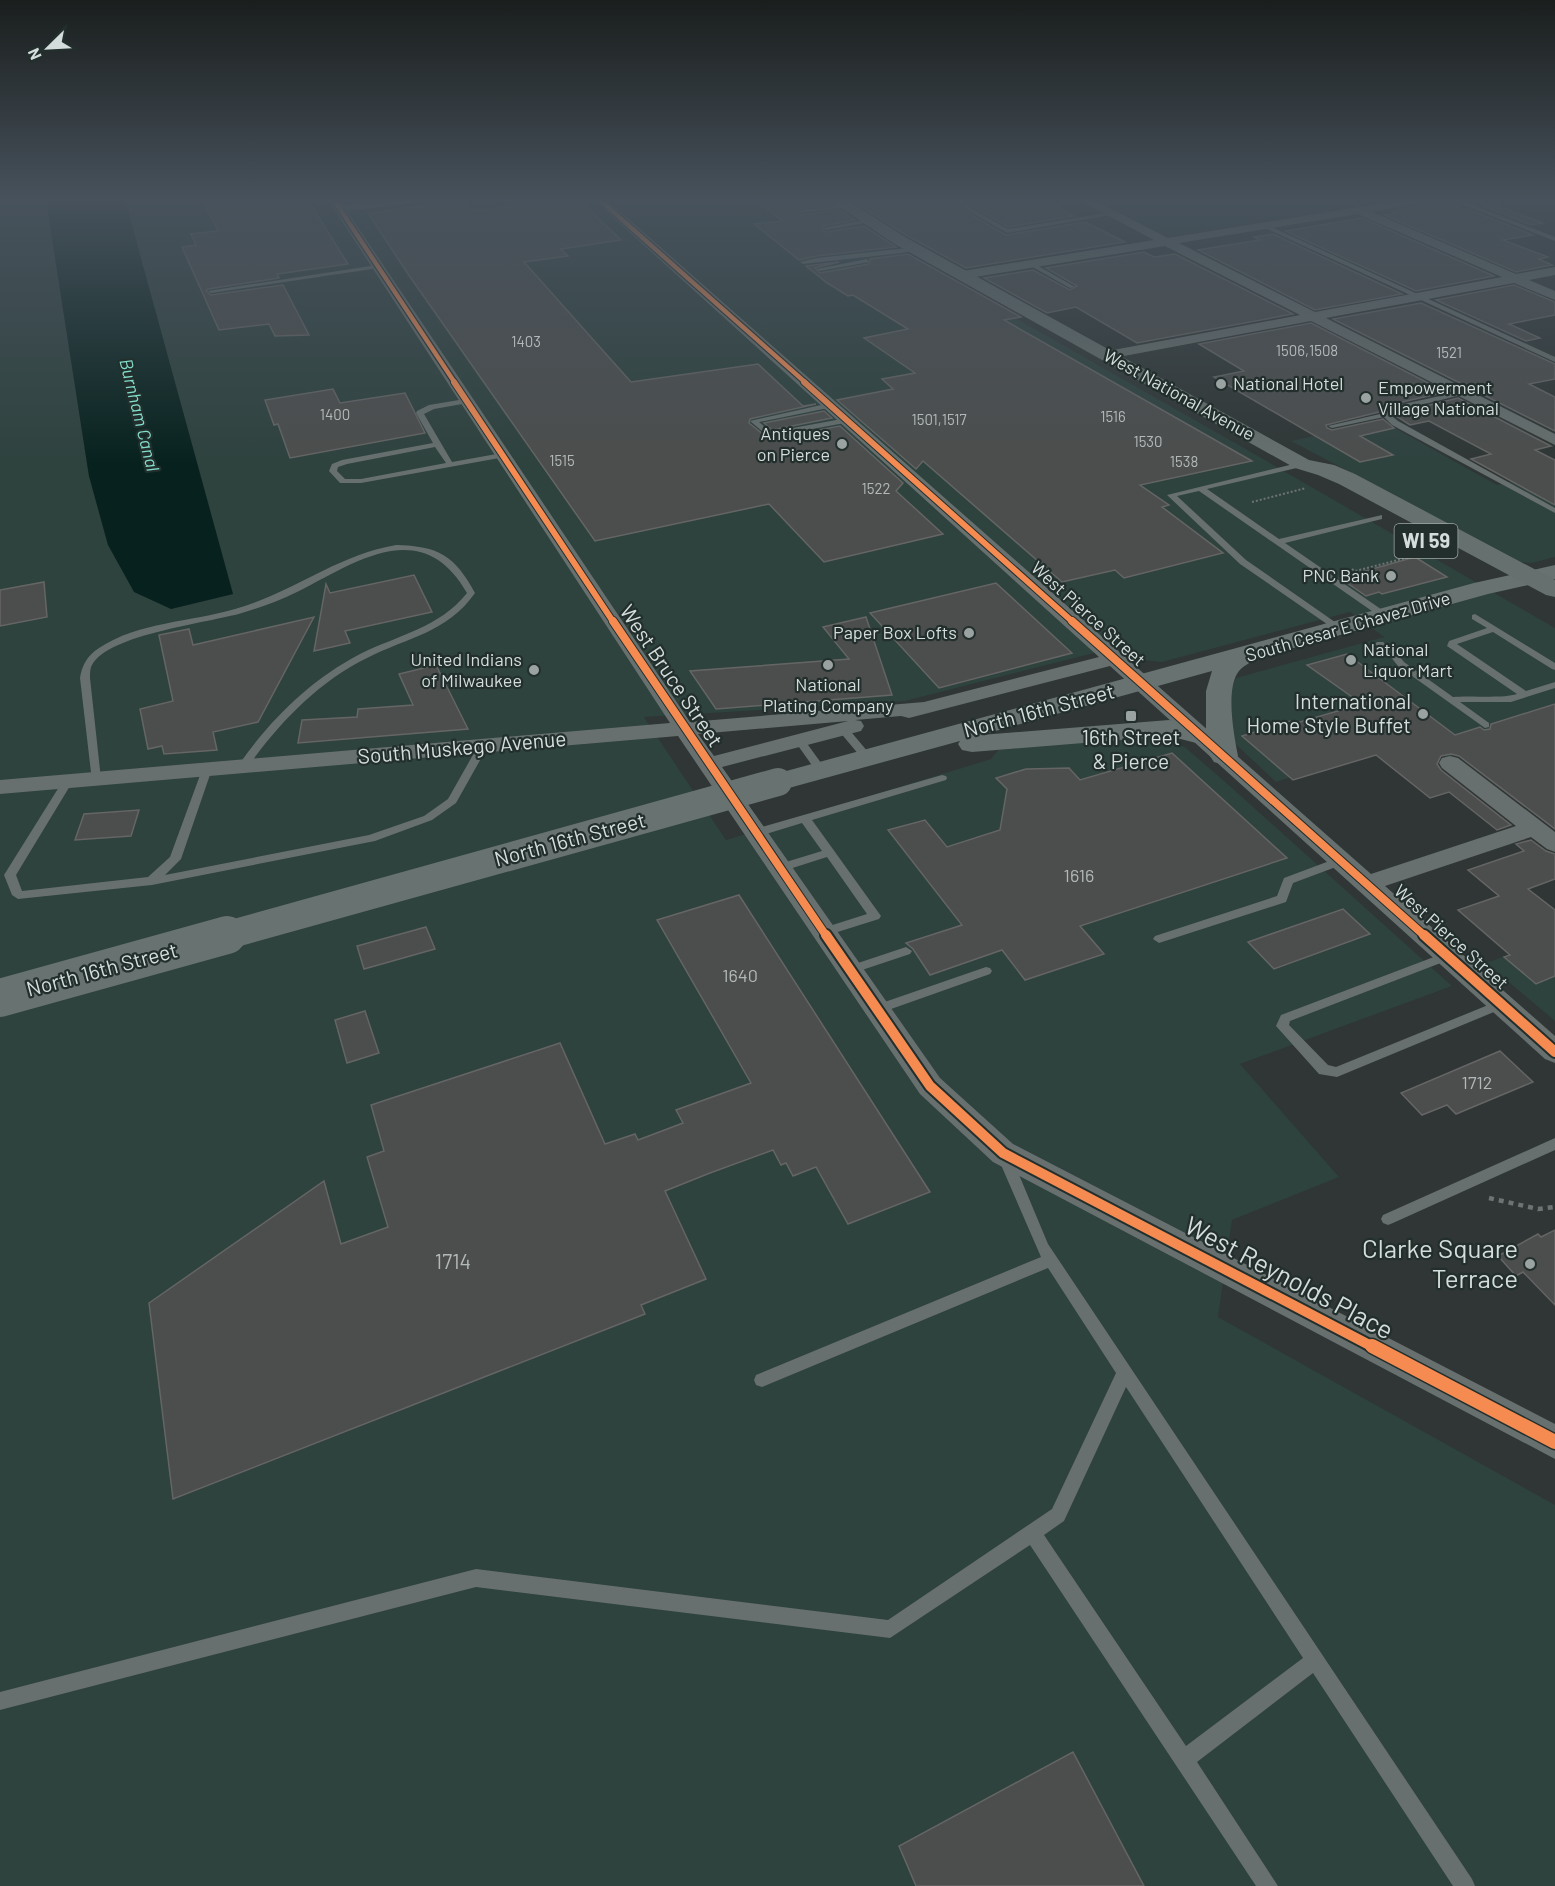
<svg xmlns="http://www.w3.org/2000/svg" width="1555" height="1886" font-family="Barlow,sans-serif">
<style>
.built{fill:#2e423e}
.water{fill:#07221e}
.building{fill:#4c4e4d;stroke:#646564;stroke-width:1.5}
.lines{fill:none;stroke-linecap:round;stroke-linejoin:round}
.path-far1{stroke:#6d7372;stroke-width:2;stroke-dasharray:2 2;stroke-linecap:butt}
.path{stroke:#6d7372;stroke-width:4.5;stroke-dasharray:5 5;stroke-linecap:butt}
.lane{fill:#67706e;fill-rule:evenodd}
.street{fill:#67706e;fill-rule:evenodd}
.secondary{fill:#687270;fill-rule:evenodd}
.primary{fill:#66706e;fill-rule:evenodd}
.secondary-bridge-far1{stroke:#687270;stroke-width:28}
.secondary-bridge{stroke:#687270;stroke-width:38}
.cycleway-far4-casing{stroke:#222f2c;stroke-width:7}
.cycleway-far3-casing{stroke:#222f2c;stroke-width:8}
.cycleway-far2-casing{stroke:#222f2c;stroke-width:10}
.cycleway-far1-casing{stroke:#222f2c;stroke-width:14}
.cycleway-casing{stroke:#222f2c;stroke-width:17}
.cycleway-far4{stroke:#f68b52;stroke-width:4.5}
.cycleway-far3{stroke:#f68b52;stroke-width:6}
.cycleway-far2{stroke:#f68b52;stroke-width:8}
.cycleway-far1{stroke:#f68b52;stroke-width:10}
.cycleway{stroke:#f68b52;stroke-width:14}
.poi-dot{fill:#9aa3a1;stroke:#222f2c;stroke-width:2}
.labels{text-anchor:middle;stroke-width:4.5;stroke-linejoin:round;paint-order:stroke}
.far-number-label{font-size:15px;fill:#b2b9b8}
.far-poi-label{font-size:18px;fill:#d4dddb;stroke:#222f2c;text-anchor:end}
.far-street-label{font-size:18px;fill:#d4dddb;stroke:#222f2c}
.far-water-label{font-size:18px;font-style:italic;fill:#82ddcc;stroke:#222f2c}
.number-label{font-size:18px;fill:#b2b9b8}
.shield{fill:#222f2c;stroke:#9fa9a6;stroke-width:1.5}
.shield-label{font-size:20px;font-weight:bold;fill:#d4dddb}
.street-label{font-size:21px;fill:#d4dddb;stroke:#222f2c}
.poi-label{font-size:21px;fill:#d4dddb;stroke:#222f2c;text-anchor:end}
.near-number-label{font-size:21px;fill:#b2b9b8}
.near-poi-label{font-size:26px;fill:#d4dddb;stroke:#222f2c;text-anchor:end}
.near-street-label{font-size:26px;fill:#d4dddb;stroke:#222f2c}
</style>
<rect width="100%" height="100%" fill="#2f3635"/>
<g class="built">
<path d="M0,200H46L89,476L108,545L171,609L233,594L125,200H317L327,215L449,200H723L744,216L824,204L885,244L1265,460L1555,628V742L1475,746L1447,758L1418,736L1276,782L1231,740V688L1236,678L1384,637L1350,612L1162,662L1142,660L1122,646L905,701L644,717L726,840L991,759L998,750L1144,736L1170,739L1186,748L1231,787L1452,986L1240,1064L1339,1177L1232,1220L1218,1317L1555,1505V1886H0Z"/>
<path d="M1094,200H1319L1337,209L1172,236L1161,234Z"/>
<path d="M1382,421L1497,485L1532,477L1555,490V557L1532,563L1519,562L1291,441Z"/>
<path d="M1555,937V1021L1486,963Z"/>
</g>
<path class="water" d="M46,200H125L233,594L171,609L134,592L108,545L89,476Z"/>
<g class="building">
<path d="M203,200H308L348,264L277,274L279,278L208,289L206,291L211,295L283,285L309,335L275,336L269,324L219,330L182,247L196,245L191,234L218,231Z"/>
<path d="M526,200H579L621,240L561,249L568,256L524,262L631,382L758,364L803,406L816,404L750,419L749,423L769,439L840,426L903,483L896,491L943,534L824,562L769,504L595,541L406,271L368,213L463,201L473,211L530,204Z"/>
<path d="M755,200H828L832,204L798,209L796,211L801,215L840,210L855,220L823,226L822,230L826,232L864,226L896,247L817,256L799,260L754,224L783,221Z"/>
<path d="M851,200H955L966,212L1006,235L1085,222L1125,242L966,268L906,235Z"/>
<path d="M966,200H981L982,203L1006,200H1018L1023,203L1043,200L1074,216L1008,227L972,206Z"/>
<path d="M1430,200H1450L1458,205L1459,211L1468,209L1533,235L1503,240L1548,257L1539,259L1552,265L1516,272L1384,215L1398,213L1393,211L1422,205Z"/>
<path d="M1493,204L1543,223L1531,225L1483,206Z"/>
<path d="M1362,218L1494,276L1416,291L1285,231Z"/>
<path d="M1273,234L1402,294L1315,310L1198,250L1260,240L1254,237Z"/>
<path d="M1144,252L1154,257L1175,254L1293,314L1137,343L1076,307L1047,313L984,278L1033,270L1070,290L1077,286L1046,268Z"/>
<path d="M908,254L1021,317L1004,320L1252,461L1140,485L1169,505L1162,507L1223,553L1124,578L1115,570L1062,582L923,461L916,469L837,400L893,389L882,379L915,373L864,338L908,329L853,295L848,296L827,283L806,266L839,262L815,268L820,273L869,264L870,259Z"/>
<path d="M1514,285L1555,302V315L1509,324L1540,338L1526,341L1436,300Z"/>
<path d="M1421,303L1555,364V379L1529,384L1555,397V431L1333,319Z"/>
<path d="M1311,323L1446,392L1385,406L1379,412L1326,425L1327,428L1332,430L1383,419L1394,428L1360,436L1393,455L1360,462L1214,377L1244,371L1199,344Z"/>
<path d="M333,389L340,403L405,393L425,433L290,458L278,424L274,425L265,400Z"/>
<path d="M1458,398L1551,446L1535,450L1555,460V505L1471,459L1491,454L1429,421L1410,425L1393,414Z"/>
<path d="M824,411L832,418L772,430L764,423Z"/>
<path d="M1415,557L1447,577L1382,594L1379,592L1366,596L1340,578Z"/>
<path d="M414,575L432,612L345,631L350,643L314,651L326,584L330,593Z"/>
<path d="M44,582L47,617L0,626V590Z"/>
<path d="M996,583L1072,653L939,688L870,613Z"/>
<path d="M314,617L258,722L213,732L217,750L164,754L162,746L148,749L140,709L173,701L159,635L189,629L193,645Z"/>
<path d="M866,617L892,695L716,709L690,671L849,659L823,627Z"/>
<path d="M1347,654L1455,735L1480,727L1484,730L1490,729L1491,724L1555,704V829L1459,756L1451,754L1441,756L1437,764L1441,770L1511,825L1497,830L1449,792L1430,798L1376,755L1293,780L1242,736L1290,721L1293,724L1362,704L1307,665Z"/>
<path d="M436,665L468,729L298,743L302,720L357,717L358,709L413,705L399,674Z"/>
<path d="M1172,753L1287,858L1080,926L1104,954L1025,980L1002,950L930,975L913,949L906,943L962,925L888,830L925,820L947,847L1000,830L1007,789L996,778L1026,769L1069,768L1080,780Z"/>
<path d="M139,810L131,836L75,840L84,814Z"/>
<path d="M1531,840L1546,851L1555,854V879L1528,889L1555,910V976L1536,984L1504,957L1510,955L1458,910L1499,896L1468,870L1524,851L1516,844Z"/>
<path d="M739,895L930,1192L848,1224L816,1167L793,1176L786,1163L781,1165L773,1150L710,1173L665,1191L706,1279L641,1305L645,1314L173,1499L149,1303L324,1181L341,1244L388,1227L367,1157L384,1151L371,1105L560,1043L605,1144L635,1134L638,1140L683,1123L676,1110L751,1083L657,920Z"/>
<path d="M1343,909L1370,934L1274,969L1248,942Z"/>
<path d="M426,927L435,949L364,969L357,946Z"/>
<path d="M365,1011L379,1053L347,1063L335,1020Z"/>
<path d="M1500,1051L1533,1082L1456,1114L1447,1105L1422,1115L1401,1093Z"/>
<path d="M1555,1230V1305L1523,1272L1516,1276L1498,1256L1538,1234L1541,1237Z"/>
<path d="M1073,1752L1144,1886H916L899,1846Z"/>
</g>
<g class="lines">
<g class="path-far1">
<path d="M1252,502L1306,488"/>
<path d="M1352,569L1355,571L1422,554"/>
</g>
<path class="path" d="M1489,1198L1538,1209L1555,1207"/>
<g class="lane">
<path d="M957,200H963L971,208L1008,229L1113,212L1116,214L1007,233L967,210Z"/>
<path d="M1452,200H1460L1555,237V241Z"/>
<path d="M847,204L845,207L801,213L798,211Z"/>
<path d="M869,219L871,222L826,230L823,228Z"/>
<path d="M1265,224L1555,357V362L1263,227Z"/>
<path d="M916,247L918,250L902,253L803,264L800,262L817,258Z"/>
<path d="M867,259L869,262L820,271L817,269Z"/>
<path d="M1029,263H1033L1075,287L1070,288L1029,265Z"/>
<path d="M377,265L379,268L211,293L208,291Z"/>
<path d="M1463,391L1465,392V394L1388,413L1398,421L1555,508V513L1392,425L1384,417L1332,428L1328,426L1380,414L1385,408Z"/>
<path d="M465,399L469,401L468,403L434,409L424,414L452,462L502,453H505V457L361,483H340L329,471L332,464L342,460L433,443L416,413L417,411L429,405ZM435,447L446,463L361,479H345L337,471L338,467L347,464Z"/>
<path d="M830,403H833V407L759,422L771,432L847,418H850V422L769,437L750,421Z"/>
<path d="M1302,462H1305V466L1207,489L1279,539L1382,515V519L1285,543L1388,614V618H1382L1199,491L1177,496L1246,560L1345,629L1343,631H1337L1240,564L1167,495Z"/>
<path d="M396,545C439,546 455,556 475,593C447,633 408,637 367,658C318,682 278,724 247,768L243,769L238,766C269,721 310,680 360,654C398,635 439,628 467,593C422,514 356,562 297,592C279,601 261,607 242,613C208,623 109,634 92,665C90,668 90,674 90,678L101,779L100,781H92L80,678C82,665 87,656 99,648C138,622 191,622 235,609C292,593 337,555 396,545Z"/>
<path d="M1475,614L1555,663V670L1552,669L1493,632L1457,644L1526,691L1555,682V688L1511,702H1460L1489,723V727L1485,728L1398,666L1390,656L1375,644L1377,642H1383L1396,652L1404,662L1453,697C1471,695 1501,699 1517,694L1447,646L1449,641L1487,628L1472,619V615Z"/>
<path d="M843,726L847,727L868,752L869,754L868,756H860L839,731L838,729Z"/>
<path d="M799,737L803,738L824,767L825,769L824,771H816L794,740Z"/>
<path d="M483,743L488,746L456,803L432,820L375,841L152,885L18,899L12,895L4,875L64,779L68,778L73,781L16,875L22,891L148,877L170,857L203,767H211L212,769L181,859L165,875L369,835L424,816L448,799L478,746Z"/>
<path d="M942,775L946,776L947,778L946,780L812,820L881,916L879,919L828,935H820L818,932L820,929L867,914L827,857L780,872L776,871L774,868L776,865L822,851L802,823L756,837L750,833L752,830Z"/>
<path d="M1340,857L1344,858L1346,861L1344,864L1293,883L1286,902L1159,943L1153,939L1155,936L1277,896L1284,878Z"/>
<path d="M906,947L912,951L910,954L850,974L844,970L846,967Z"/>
<path d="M1447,952L1451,953L1453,956L1451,959L1290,1021L1289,1025L1328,1065L1336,1067L1498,1001H1506L1508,1004L1506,1007L1337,1077L1319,1074L1276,1026L1281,1015Z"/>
<path d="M986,967L990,968L992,971L990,974L877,1014L873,1012L871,1009L873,1006Z"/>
<path d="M1555,1138V1150L1393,1223L1388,1225L1383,1223L1381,1219L1383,1215Z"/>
<path d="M1005,1152L1010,1154L1012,1158L1048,1244L1472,1879L1475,1886H1453L1313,1673L1197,1762L1278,1886H1256L1030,1545L890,1638L476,1587L0,1710V1692L476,1569L888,1620L1052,1509L1116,1373L1048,1268L762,1387L756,1385L754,1380L756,1375L1041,1257L998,1158L1000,1154ZM1126,1387L1303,1658L1186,1746L1044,1535L1064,1521Z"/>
</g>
<g class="street">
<path d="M328,200H340L343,205L385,200H417L411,203L347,211L690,722L924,702L1099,657L594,200H607L1371,874L1516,826L1442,768L1439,763L1442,758L1450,756L1458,758L1555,832V852L1547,849L1531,837L1385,886L1555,1036V1063L1545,1059L1110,666L909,718L901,716L855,720L861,721L864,726L861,731L722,767L940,1078L1013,1144L1555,1424V1459L993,1162L920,1094L678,736L0,794V780L670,723ZM848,721L714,756L698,734Z"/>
<path d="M1079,200H1094L1168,238L1402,200H1428L1422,203L1372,212L1516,274L1555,267V275L1529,280L1555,291V300L1514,283L1326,318L1555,434V445L1311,321L1108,359L1103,358L1101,355L1108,351L1300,315L1165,246L963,279L957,275L963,271L1154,240ZM1358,214L1502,277L1315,312L1179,243Z"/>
</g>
<path class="secondary" d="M1555,565V579L1488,594L1254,659C1249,664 1243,666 1239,671C1225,688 1234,736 1238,756L1234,762L1224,765L1214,762L1210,756L1207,743L1200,744L1169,736L972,752L962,750L958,744L960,741L778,791L768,788L763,782L768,776L1474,583ZM1212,671L1206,691V729L1169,720L981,735Z"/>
<path class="primary" d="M830,200H847L905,237L1309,460L1334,465L1355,474L1555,580V597L1546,595L1339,484L1318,475L1295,468L893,243Z"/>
<path class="secondary-bridge-far1" d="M221,937L778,782"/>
<path class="secondary-bridge" d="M0,998L227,935"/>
<defs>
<g id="cycleway-far4">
<path d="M334,200L455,383"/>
<path d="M600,200L806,383"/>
</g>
<g id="cycleway-far3">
<path d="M454,382L614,623"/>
<path d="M804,382L1074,623"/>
</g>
<g id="cycleway-far2">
<path d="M613,621L827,937"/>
<path d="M1072,621L1426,937"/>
</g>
<g id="cycleway-far1">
<path d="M826,935L930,1086L1003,1153L1375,1348"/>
<path d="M1424,935L1555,1052"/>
</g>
<path id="cycleway" d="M1372,1346L1555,1442"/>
</defs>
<use href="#cycleway-far4" class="cycleway-far4-casing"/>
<use href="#cycleway-far3" class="cycleway-far3-casing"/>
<use href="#cycleway-far2" class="cycleway-far2-casing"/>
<use href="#cycleway-far1" class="cycleway-far1-casing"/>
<use href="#cycleway" class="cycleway-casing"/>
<use href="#cycleway-far4" class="cycleway-far4"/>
<use href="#cycleway-far3" class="cycleway-far3"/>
<use href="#cycleway-far2" class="cycleway-far2"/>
<use href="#cycleway-far1" class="cycleway-far1"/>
<use href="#cycleway" class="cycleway"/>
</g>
<linearGradient id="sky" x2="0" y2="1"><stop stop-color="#1a1e1d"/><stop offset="0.43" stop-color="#47525c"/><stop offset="1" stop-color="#47525c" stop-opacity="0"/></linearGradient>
<rect width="1555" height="464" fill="url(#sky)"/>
<g class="poi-dot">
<circle cx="1221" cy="384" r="6"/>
<circle cx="1366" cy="398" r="6"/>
<circle cx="842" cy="444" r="6"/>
<circle cx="1391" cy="576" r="6"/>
<circle cx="969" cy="633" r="6"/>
<circle cx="1351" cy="660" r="6"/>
<circle cx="828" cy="665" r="6"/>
<circle cx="534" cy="670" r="6"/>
<circle cx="1423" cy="714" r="6"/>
<rect x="1125" y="710" width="12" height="12" rx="3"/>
<circle cx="1530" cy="1264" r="6"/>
</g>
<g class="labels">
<g class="far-number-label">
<text x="526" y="347">1403</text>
<text x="1307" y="356">1506,1508</text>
<text x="1449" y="358">1521</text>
<text x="335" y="420">1400</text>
<text x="1113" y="422">1516</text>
<text x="939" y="425">1501,1517</text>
<text x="1148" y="447">1530</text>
<text x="562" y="466">1515</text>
<text x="1184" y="467">1538</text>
<text x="876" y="494">1522</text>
</g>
<g class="far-poi-label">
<text x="1233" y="390" text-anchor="start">National Hotel</text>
<text x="1378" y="394" text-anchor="start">Empowerment<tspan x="1378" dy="21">Village National</tspan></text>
<text x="830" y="440">Antiques<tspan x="830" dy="21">on Pierce</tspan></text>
<text x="1379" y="582">PNC Bank</text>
<text x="957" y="639">Paper Box Lofts</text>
<text x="1363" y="656" text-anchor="start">National<tspan x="1363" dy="21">Liquor Mart</tspan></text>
<text x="522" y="666">United Indians<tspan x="522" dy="21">of Milwaukee</tspan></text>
<text x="828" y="691" text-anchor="middle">National<tspan x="828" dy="21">Plating Company</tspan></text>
</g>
<g class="far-street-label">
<text transform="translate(1179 395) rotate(29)" y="6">West National Avenue</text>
<text transform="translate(1088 614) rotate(42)" y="6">West Pierce Street</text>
<text transform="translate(1348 627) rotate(-16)" y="6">South Cesar E Chavez Drive</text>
<text transform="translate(1451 937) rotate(42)" y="6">West Pierce Street</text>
</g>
<g class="far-water-label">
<text transform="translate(139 415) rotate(76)" y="6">Burnham Canal</text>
</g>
<g class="number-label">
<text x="1079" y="882">1616</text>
<text x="740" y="982">1640</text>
<text x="1477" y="1089">1712</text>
</g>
<rect class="shield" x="1394.5" y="524" width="63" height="34" rx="4.5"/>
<g class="shield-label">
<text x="1426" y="548">WI 59</text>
</g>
<g class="street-label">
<text transform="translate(671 676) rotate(56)" y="7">West Bruce Street</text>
<text transform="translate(1039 711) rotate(-15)" y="7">North 16th Street</text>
<text transform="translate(462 748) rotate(-5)" y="7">South Muskego Avenue</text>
<text transform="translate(570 840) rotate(-15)" y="7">North 16th Street</text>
<text transform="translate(102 970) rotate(-15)" y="7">North 16th Street</text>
</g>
<g class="poi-label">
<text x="1411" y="709">International<tspan x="1411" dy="24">Home Style Buffet</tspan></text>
<text x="1131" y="745" text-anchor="middle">16th Street<tspan x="1131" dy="24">&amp; Pierce</tspan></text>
</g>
<g class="near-number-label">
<text x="453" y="1269">1714</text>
</g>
<g class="near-poi-label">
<text x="1518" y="1258">Clarke Square<tspan x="1518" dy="30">Terrace</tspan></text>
</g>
<g class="near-street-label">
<text transform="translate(1289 1278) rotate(28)" y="9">West Reynolds Place</text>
</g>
</g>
<g transform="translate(48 48) rotate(246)" stroke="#222f2c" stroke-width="4.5" paint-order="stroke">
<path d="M0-4.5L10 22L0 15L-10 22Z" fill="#d4dddb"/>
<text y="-9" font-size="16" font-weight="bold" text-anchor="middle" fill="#d4dddb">N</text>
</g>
</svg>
